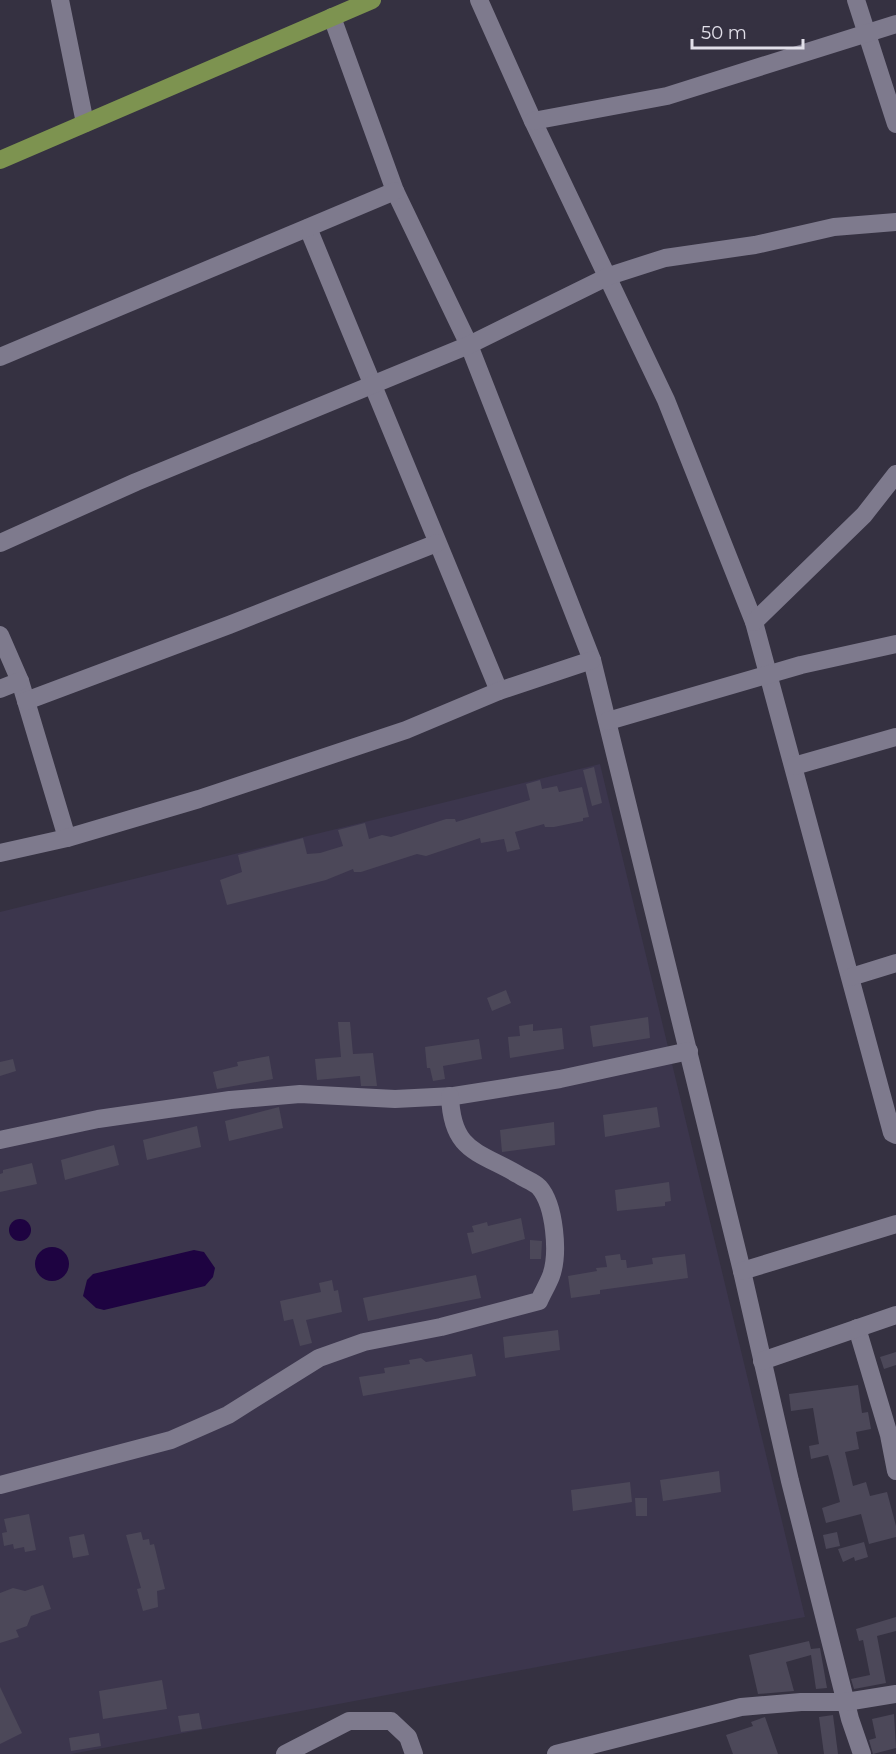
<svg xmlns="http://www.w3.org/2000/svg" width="896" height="1754" font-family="Montserrat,sans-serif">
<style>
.built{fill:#3c364d}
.water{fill:#1e0341}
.building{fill:#4c4859}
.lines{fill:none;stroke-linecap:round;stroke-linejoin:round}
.minor{stroke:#7e7a8d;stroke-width:18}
.major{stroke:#7d9350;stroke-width:18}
</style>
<rect width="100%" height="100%" fill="#353141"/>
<path class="built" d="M600,764L805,1617L71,1754H0V912Z"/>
<g class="water">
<circle cx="20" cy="1230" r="11"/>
<circle cx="52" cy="1264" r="17"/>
<path d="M194,1250L204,1252L215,1268L213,1277L205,1286L104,1310L96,1308L83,1296L87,1280L93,1274Z"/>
</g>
<g class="building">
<path d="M594,767L602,803L592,806L583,770Z"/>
<path d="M540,780L542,789L557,786L559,792L582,787L589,817L583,818V821L554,827H545L544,824L515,832L520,849L507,852L504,839L481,843L480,838L426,856L417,854L361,872H354L353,869L326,880L227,905L220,880L242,872L238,855L303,838L307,854L320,853L343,846L338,830L365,823L369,839L382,835L391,837L446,819H455L456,822L530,800L526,784Z"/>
<path d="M506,990L511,1003L492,1011L487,998Z"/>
<path d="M648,1017L650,1038L593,1047L590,1026Z"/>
<path d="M338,1022H350L353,1054L373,1053L377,1086H361L360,1076L317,1080L315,1059L341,1057Z"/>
<path d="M533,1024V1031L562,1028L564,1049L510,1058L508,1037L520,1036L519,1026Z"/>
<path d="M479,1039L482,1059L443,1066L445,1079L433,1081L430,1068H427L425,1047Z"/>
<path d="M269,1056L273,1079L217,1089L213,1072L238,1066L237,1062Z"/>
<path d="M13,1059L16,1071L0,1076V1062Z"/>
<path d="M279,1107L283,1128L229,1141L225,1121Z"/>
<path d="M657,1107L660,1127L605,1137L603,1115Z"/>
<path d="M554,1122L555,1145L502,1152L500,1130Z"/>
<path d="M197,1126L201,1147L147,1160L143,1140Z"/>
<path d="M114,1145L119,1165L65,1180L61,1160Z"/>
<path d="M32,1163L37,1184L0,1192V1174L3,1173V1170Z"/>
<path d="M669,1182L671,1201L665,1202V1206L617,1211L615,1190Z"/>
<path d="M521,1218L525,1239L472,1254L467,1233L474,1232L472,1226L487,1222L488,1226Z"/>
<path d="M530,1240L542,1241L541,1259H530Z"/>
<path d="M620,1254L621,1260H626L627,1268L653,1264L652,1258L685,1254L688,1278L600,1290V1294L571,1298L568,1276L597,1271L596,1268L607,1267L605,1256Z"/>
<path d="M476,1275L481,1298L368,1321L363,1298Z"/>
<path d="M332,1280L334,1291L338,1290L342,1312L306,1320L312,1343L300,1346L293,1319L284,1321L280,1301L321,1292L319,1283Z"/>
<path d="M558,1330L560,1350L505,1358L503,1337Z"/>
<path d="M896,1352V1365L884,1369L880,1357Z"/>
<path d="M472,1354L476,1376L363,1396L359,1377L385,1373L384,1368L410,1364L409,1360L421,1358L426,1362Z"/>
<path d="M858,1385L862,1413L868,1412L871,1429L856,1432L859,1449L845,1452L853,1486L866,1482L870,1496L887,1492L896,1526V1537L869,1544L861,1514L826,1523L822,1508L840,1502L832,1469L828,1455L811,1459L809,1446L819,1444L813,1408L791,1411L789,1394Z"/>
<path d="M719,1471L721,1492L663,1501L660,1480Z"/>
<path d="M630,1482L632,1502L573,1511L571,1490Z"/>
<path d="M635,1498H647V1516H636Z"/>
<path d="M29,1514L36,1550L25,1552L24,1547L14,1549L13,1544L4,1546L2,1533L7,1532L4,1519Z"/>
<path d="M141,1532L143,1540L149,1539L150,1545L154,1544L165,1589L157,1591L158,1607L143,1611L137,1589L141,1588L126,1535Z"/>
<path d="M837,1532L840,1546L826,1549L823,1535Z"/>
<path d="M84,1534L89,1555L73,1558L69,1537Z"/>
<path d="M864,1542L868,1557L855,1561L854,1557L843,1562L838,1549Z"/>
<path d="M43,1585L51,1609L31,1616L27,1626L16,1630L19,1637L0,1643V1593L13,1588L25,1591Z"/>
<path d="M896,1617V1631L877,1636L886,1683L854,1689L851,1679L870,1675L863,1640L859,1641L856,1629Z"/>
<path d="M809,1641L811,1649L820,1648L827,1688L816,1689L811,1655L786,1662L794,1691L758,1694L749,1655Z"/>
<path d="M162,1680L167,1709L103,1719L99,1691Z"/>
<path d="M0,1687L22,1733L0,1744Z"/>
<path d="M199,1713L202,1729L181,1732L178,1716Z"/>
<path d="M894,1714L896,1748L873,1754L869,1740L876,1738L872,1719Z"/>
<path d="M833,1715L838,1754H824L819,1717Z"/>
<path d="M765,1717L778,1754H733L726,1735L753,1726L751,1722Z"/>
<path d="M99,1733L101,1746L71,1751L69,1738Z"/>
</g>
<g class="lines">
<g class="minor">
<path d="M60,0L85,123"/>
<path d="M479,0L533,121L666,400L754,622L892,1133L896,1135"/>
<path d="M856,0L896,124"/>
<path d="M332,17L395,191L469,345L592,660L742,1271L790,1481L850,1719L862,1754"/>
<path d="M533,121L667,96L896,24"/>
<path d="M308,228L499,691"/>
<path d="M0,357L395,191"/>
<path d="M0,543L136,482L469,345L609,276L665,258L755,245L834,227L896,222"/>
<path d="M754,622L864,515L896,474"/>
<path d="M0,635L20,681L67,838"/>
<path d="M0,689L20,681"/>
<path d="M26,701L229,625L437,543"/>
<path d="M608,721L801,665L896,644"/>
<path d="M794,766L896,737"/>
<path d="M0,853L67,838L199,799L406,730L499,691L592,660"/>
<path d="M851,977L896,963"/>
<path d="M0,1140L98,1119L230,1100L300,1094L395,1099L454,1096L560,1079L689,1051"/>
<path d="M742,1271L896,1224"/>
<path d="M857,1328L889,1435L896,1471"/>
<path d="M762,1361L896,1315"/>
<path d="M0,1485L171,1440L228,1415L319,1358L364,1342L441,1327L539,1301C543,1292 548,1284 551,1276C559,1254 555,1205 539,1187C534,1182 525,1179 519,1175C478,1151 452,1152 450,1096"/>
<path d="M285,1754L349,1721H391L408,1737L414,1754"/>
<path d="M556,1754L741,1707L801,1702H846L896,1694"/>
</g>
<path class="major" d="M0,160L372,0"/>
</g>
<path d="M692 39v9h111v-9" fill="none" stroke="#e1dfe9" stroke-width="3"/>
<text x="701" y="39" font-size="18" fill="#e1dfe9" stroke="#353141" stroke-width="4.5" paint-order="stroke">50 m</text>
</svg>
